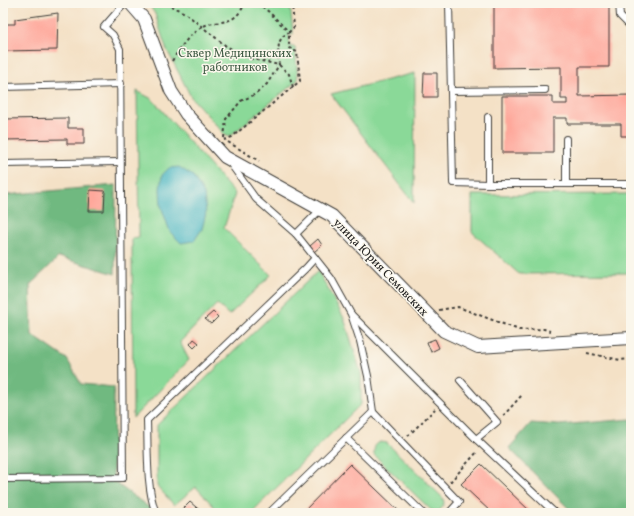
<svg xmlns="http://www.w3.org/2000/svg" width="634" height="516" font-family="Vollkorn,serif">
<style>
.green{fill:#8ad998;stroke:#537a5a}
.forest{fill:#6fb980;stroke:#466a4e}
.water{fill:#48b6c3;stroke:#326970}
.building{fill:#fea89b}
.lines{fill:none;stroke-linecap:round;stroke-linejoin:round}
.lane-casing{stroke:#3c3a36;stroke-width:8}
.street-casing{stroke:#3c3a36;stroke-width:14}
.path{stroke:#3c3a36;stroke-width:2;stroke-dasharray:3 3;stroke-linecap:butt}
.lane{stroke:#fff;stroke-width:6}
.street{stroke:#fff;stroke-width:12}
.labels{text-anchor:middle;stroke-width:3;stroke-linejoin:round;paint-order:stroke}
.park-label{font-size:12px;fill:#425e47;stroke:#fbf7ec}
.street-label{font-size:12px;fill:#1c1c1c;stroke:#fbf7ec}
</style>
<rect width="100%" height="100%" fill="#fbf7ec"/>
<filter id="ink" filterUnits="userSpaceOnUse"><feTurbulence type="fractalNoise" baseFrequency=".025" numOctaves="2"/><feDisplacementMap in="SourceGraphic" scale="8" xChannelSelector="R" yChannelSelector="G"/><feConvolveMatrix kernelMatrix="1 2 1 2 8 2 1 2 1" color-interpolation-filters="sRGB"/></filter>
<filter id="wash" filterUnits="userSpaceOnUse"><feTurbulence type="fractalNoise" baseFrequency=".012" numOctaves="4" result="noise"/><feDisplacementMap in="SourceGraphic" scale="16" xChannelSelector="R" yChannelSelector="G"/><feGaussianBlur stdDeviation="0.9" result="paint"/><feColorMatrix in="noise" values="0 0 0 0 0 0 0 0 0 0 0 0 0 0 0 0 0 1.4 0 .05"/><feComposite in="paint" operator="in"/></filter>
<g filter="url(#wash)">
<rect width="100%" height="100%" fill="#f4e1c6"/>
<g class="green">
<path d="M148,3H290L293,34H289L290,47H295L298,80L230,136H226L191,97L166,48L155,14Z"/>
<path d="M415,73L414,203L331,94Z"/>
<path d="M137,91L152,99L235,194L224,228L271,275L229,315L217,304L180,342L189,360L133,418L132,238L139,237Z"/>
<path d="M631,194V273L519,274L472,232V195Z"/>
<path d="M318,271L344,318L361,373V404L251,513H220L196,487L174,505L157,486V425Z"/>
<path d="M381,442L387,443L443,498L444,503C442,510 438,513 431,510L374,455C374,448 374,444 381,442Z"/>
</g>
<g class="forest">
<path d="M116,185L115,274L59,257L30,285L32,335L67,359L81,384L114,387L113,481L157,513H3V415H5V195Z"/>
<path d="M631,419V513H573L509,448L531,423L559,425Z"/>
</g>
<path class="water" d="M179,167L193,176L204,194L206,213L202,229L194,241L181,243L170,232L161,206L160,189L162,175L169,168Z"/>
<g id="blocks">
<g class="building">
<path d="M494,3H609V67H579V96L631,95V136H621V124H567V118H553V153H502V96H553V104H567V99H561V67L494,68Z"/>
<path d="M58,13L57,50L3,51V24H15V19Z"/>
<path d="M424,73H437V97H423Z"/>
<path d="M68,118V128H84V144H67V139L3,140V119Z"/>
<path d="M90,190L105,191L104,211H89Z"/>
<path d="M318,239L322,245L314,252L310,246Z"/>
<path d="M213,312L218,317L211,324L205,319Z"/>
<path d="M194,339L199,343L194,348L190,344Z"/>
<path d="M435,339L439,348L431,352L427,342Z"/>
<path d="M350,464L401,513H302Z"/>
<path d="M481,464L532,513H492L461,484Z"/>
<path d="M190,502L203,513L180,512Z"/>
</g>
</g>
</g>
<g filter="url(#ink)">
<use href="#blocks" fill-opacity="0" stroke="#3c3a36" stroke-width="1"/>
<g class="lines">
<defs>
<g id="lane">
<path d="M449,3L453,183L488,184"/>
<path d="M619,3L620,16L631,27"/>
<path d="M3,87L121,84"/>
<path d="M451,91L545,90"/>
<path d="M488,117V184H631"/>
<path d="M230,163L256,199L296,234L331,278L351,314L360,341L368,376L373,412L459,502L449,513"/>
<path d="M3,164L120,162"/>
<path d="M566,184V139"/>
<path d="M296,234L321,209"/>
<path d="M352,315L476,439L555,513"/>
<path d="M460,380L497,422L476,439"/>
<path d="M346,438L423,513"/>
<path d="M3,479L123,478L120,49L113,35L104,27L125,3"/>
<path d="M156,513C146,490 148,446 147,420L306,268L315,258"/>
<path d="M269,513L373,412"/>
</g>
<path id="street" d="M130,3L144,19L171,91L186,114L225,157L332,216L444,331L478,347L631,338"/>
</defs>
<use href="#lane" class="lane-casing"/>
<use href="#street" class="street-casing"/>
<g class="path">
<path d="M165,3L185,13L226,46L248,58L279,65L289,74L293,87"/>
<path d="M172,61C180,48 187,37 200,28C217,17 233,30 245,3"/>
<path d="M224,138L226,119L241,101L256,94L267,84L279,65L278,54L279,43L282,37L289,32L269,12L258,3"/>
<path d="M224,140L232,137L300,81L297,52L289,48V32L294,27L292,3"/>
<path d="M228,142L259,161"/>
<path d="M439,310L458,307L519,330L544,329L550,331"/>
<path d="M587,353L620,360L631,359"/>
<path d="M503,416L522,395"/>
<path d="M408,436L435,409"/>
<path d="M450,482L478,451"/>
</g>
<use href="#lane" class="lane"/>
<use href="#street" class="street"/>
</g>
</g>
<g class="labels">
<g class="park-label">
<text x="235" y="57">Сквер Медицинских<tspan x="235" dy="14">работников</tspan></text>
</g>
<g class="street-label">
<text transform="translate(381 267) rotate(46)" y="4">улица Юрия Семовских</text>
</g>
</g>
<rect width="634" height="516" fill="none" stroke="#fbf7ec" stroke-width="16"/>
</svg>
